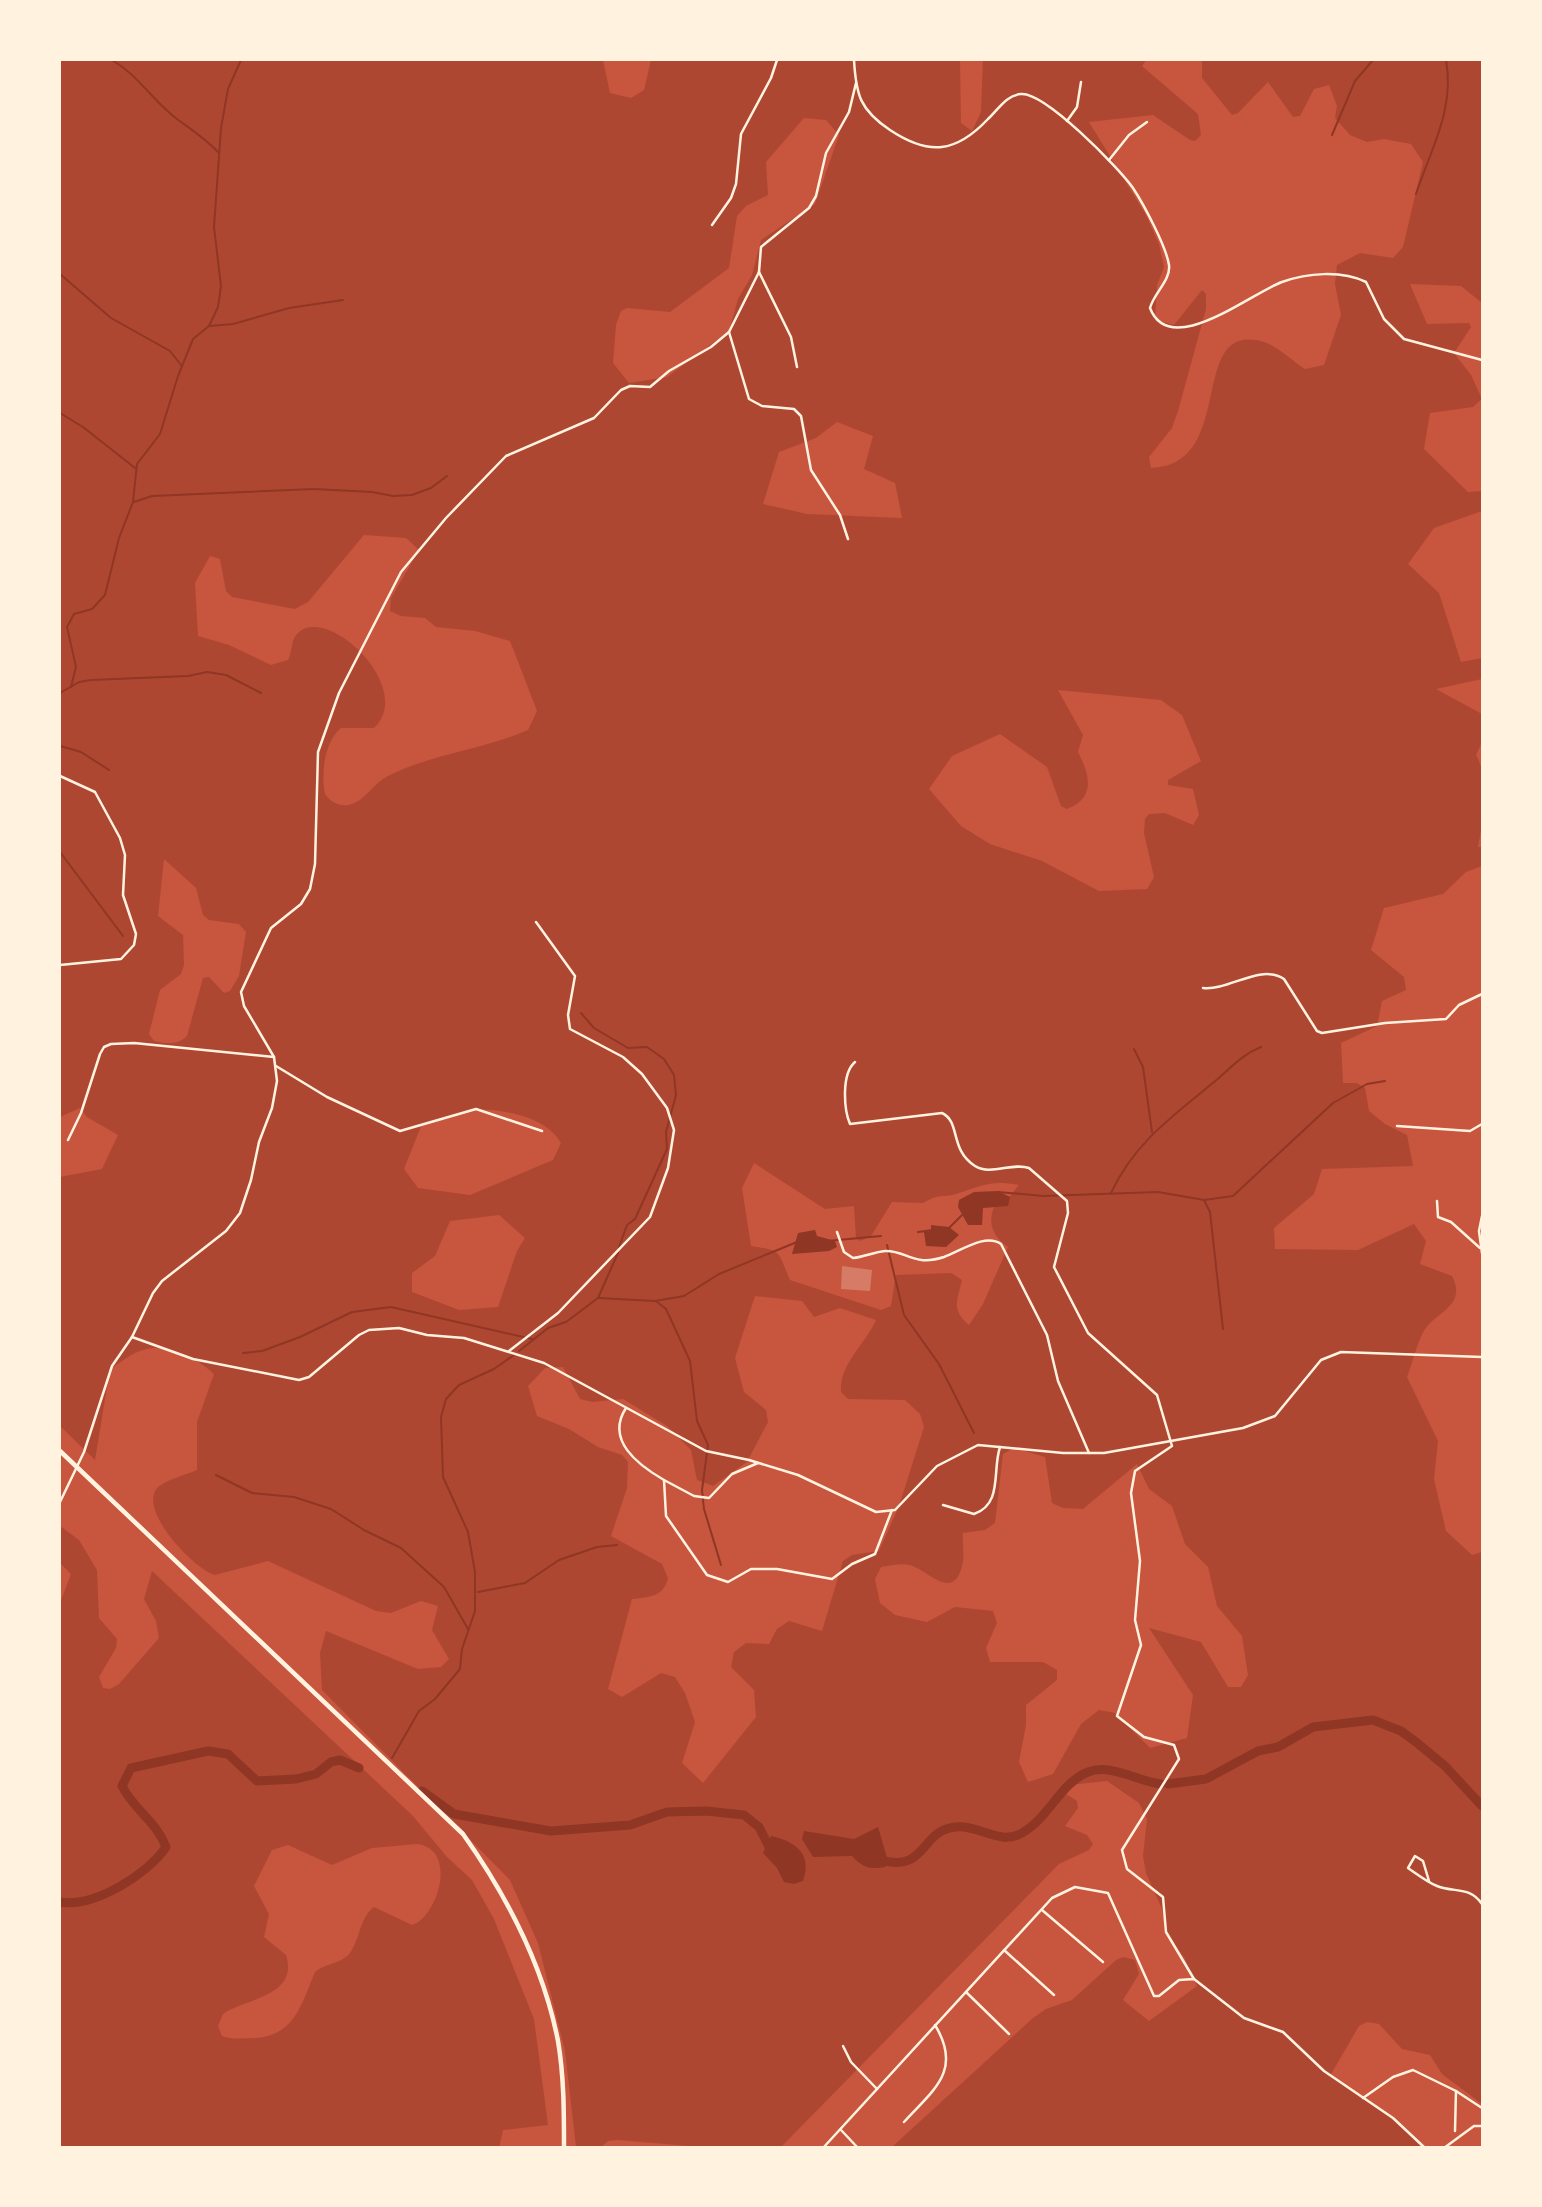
<svg xmlns="http://www.w3.org/2000/svg" width="1542" height="2207" font-family="'Asap Condensed',sans-serif">
<style>
.green{fill:#ae4732;fill-rule:evenodd}
.water{fill:#8f3625}
.lines{fill:none;stroke-linecap:round;stroke-linejoin:round}
.stream{stroke:#8f3625;stroke-width:2}
.river{stroke:#8f3625;stroke-width:9}
.building{fill:#d67c66}
.minor{stroke:#fff3e0;stroke-width:2.5}
.trunk{stroke:#fff3e0;stroke-width:4.5}
</style>
<rect width="100%" height="100%" fill="#c8553d"/>
<g class="green">
<path d="M60,60H603L610,93L631,98L644,90L651,60H960L961,123L972,131L981,112L983,60H1146L1142,66L1198,114L1201,135L1195,141L1190,140L1153,115L1089,122L1146,215L1159,244L1164,267L1157,285L1155,320L1174,325L1202,290L1206,294V309L1178,411L1172,428L1149,457L1151,468C1239,465 1185,319 1264,342C1279,347 1292,361 1305,369L1324,365L1341,315L1335,284L1337,265L1360,253L1393,258L1403,247L1423,162L1411,144L1384,139L1367,142L1350,135L1335,118L1337,106L1329,85L1314,89L1300,116L1293,117L1268,82L1238,113L1232,115L1202,78V60H1482V303L1461,286L1410,284L1427,324L1469,323L1471,327L1454,353L1471,375L1482,399L1473,407L1430,413L1424,449L1468,492L1482,491V511L1434,528L1408,564L1439,593L1461,662L1482,658V679L1436,689L1482,714V742L1476,755C1490,779 1483,821 1478,847H1482V866L1466,872L1443,894L1384,908L1371,950L1404,977L1406,990L1382,1001L1377,1026L1341,1043L1343,1083H1357L1365,1088L1369,1111L1385,1124L1407,1135L1413,1166L1322,1169L1314,1194L1274,1228L1275,1249L1358,1250L1414,1224L1426,1241L1420,1264L1452,1276C1467,1305 1438,1311 1425,1329C1417,1342 1413,1362 1407,1377L1438,1441L1434,1479L1446,1531L1472,1555L1482,1552V2104L1442,2074L1430,2055L1402,2049L1379,2024L1367,2022L1359,2026L1330,2076L1392,2117L1421,2147H892L1033,2018L1046,2009L1072,2000L1116,1960L1123,1957L1135,1960L1139,1974L1123,2000L1149,2021L1197,1986L1184,1957L1168,1936L1162,1909L1146,1873L1143,1856L1147,1819L1139,1803L1107,1781L1070,1785L1066,1794L1077,1801L1078,1808L1065,1826L1087,1835L1093,1844L1089,1850L1059,1864L781,2147H702L617,2140L608,2141L601,2147H576L565,2051L538,1943L510,1880L322,1690L320,1653L326,1631L418,1669L441,1667L449,1659L432,1630L438,1606L421,1601L391,1613L376,1611L268,1561L215,1575C195,1570 138,1511 157,1488C165,1480 186,1475 197,1470V1422L214,1374C199,1359 166,1342 143,1350C131,1353 120,1363 110,1369L95,1460L60,1426V1177L102,1169L118,1135L87,1117L80,1108L60,1117ZM804,118L826,120L839,135L815,204L761,240L752,275L738,299L729,331L667,377L629,383L613,363L616,325L621,311L627,308L670,312L729,268L737,216L746,206L768,195L766,162ZM837,422L873,436L864,469L895,483L902,518L807,514L763,504L779,452L816,438ZM364,535L406,538L419,550L391,598L390,611L401,616L425,618L436,627L475,631L510,641L537,711L528,730C483,750 431,754 388,776C373,783 365,802 348,805C339,806 330,802 325,794C321,774 324,742 341,728H374C417,687 324,600 296,635C291,641 292,653 288,660L271,665L229,645L198,636L195,583L210,556L220,559L226,591L232,597L295,609L308,602ZM1058,690L1161,700L1182,715L1201,761L1168,780V785L1193,789L1199,815L1193,825L1165,813L1149,814L1145,819L1144,833L1154,877L1147,889L1099,891L1042,861L990,844L961,826L929,789L952,756L1000,734L1047,767L1061,806L1067,809C1097,798 1089,773 1078,752L1083,735ZM164,859L196,888L203,915L209,920L239,924L246,932L239,976L230,991L224,993L209,977L203,978L187,1036C179,1045 165,1044 154,1041L149,1034L160,990L181,974L184,965L183,935L158,916ZM475,1109C505,1110 546,1116 561,1143L553,1160L470,1195L418,1188L404,1169L422,1124ZM754,1163L825,1209L854,1206L856,1238L860,1241L871,1236L892,1202L923,1203C942,1192 942,1199 959,1193C984,1185 991,1180 1019,1185L1006,1201L994,1207C987,1225 994,1237 1008,1247L983,1304L969,1325C951,1310 957,1301 962,1280L951,1273L896,1275L891,1306L881,1310L790,1280C777,1250 783,1251 751,1246L742,1188ZM499,1215L525,1238L517,1251L498,1307L459,1310L412,1292V1273L435,1256L450,1221ZM755,1296L802,1301L814,1317L840,1308L876,1320C865,1345 839,1364 841,1392L848,1399L905,1400L920,1414L924,1427L899,1506L879,1551L852,1555L843,1561L822,1631L789,1621L777,1629L769,1644L746,1643L734,1652L731,1667L754,1690L756,1717L703,1783L682,1763L695,1722L685,1693L675,1677L661,1673L622,1697L608,1689L632,1599C649,1597 664,1597 668,1578L662,1564L611,1536L627,1488L628,1462L622,1455L598,1447L569,1429L537,1416L528,1386L545,1368L563,1367L580,1399L592,1402L623,1399L667,1426L691,1450L697,1480L713,1486L747,1462L768,1422L766,1410L744,1392L735,1358ZM1014,1448L1045,1457L1052,1503L1063,1508L1083,1509L1137,1464L1149,1489L1172,1506L1185,1544L1208,1567L1217,1606L1242,1636L1248,1675L1241,1687H1228L1201,1642L1149,1628L1193,1695L1187,1738L1150,1748L1115,1713L1099,1710L1081,1724L1053,1774L1028,1782L1019,1762L1026,1725V1705L1057,1680V1670L1043,1662H990L986,1648L997,1623L993,1611L955,1607L927,1622L895,1615L880,1603L875,1579L881,1567C889,1566 901,1563 909,1565C926,1568 953,1603 962,1566C965,1555 962,1544 963,1533L985,1530L995,1523L1003,1454Z"/>
<path d="M60,1526L79,1540L97,1570L99,1618L117,1639L116,1648L99,1677L103,1688L110,1689L119,1684L159,1638L156,1621L144,1599L152,1571L413,1816L447,1857L472,1880L494,1919L534,2019L548,2125L503,2130L499,2148L60,2147V1603L71,1574L60,1563ZM417,1844C459,1849 437,1918 412,1925L374,1907C360,1917 360,1939 350,1953C341,1964 326,1963 315,1972C302,2003 295,2035 256,2038C244,2038 233,2040 222,2036L218,2026L223,2014C246,1998 299,1997 286,1955L264,1937L269,1914L254,1886L272,1850L288,1845L332,1865L372,1848Z"/>
</g>
<g class="water">
<path d="M998,1191L1010,1197L1008,1206L983,1208L982,1225H968L958,1207L959,1200L974,1192Z"/>
<path d="M931,1225L949,1227L959,1235L946,1247L926,1246L924,1232L931,1231Z"/>
<path d="M815,1230L817,1236L835,1241L837,1247L829,1251L792,1254L798,1233Z"/>
<path d="M878,1827L888,1861L885,1867C870,1870 862,1867 852,1856L813,1857L802,1839L804,1831L854,1839Z"/>
<path d="M771,1836C795,1841 813,1854 803,1881L794,1884L784,1882L777,1868L763,1853Z"/>
</g>
<g class="lines">
<g class="stream">
<path d="M112,60C138,75 153,101 177,119C192,130 206,139 219,153"/>
<path d="M1332,135L1355,81L1373,60"/>
<path d="M1416,194C1431,149 1455,109 1446,60"/>
<path d="M60,274L111,318L170,351L181,365"/>
<path d="M210,326L233,324L289,308L343,300"/>
<path d="M60,413L83,427L135,468"/>
<path d="M134,502L152,496L314,489L372,492L393,496L412,495L431,488L447,476"/>
<path d="M71,687L76,667L67,627L74,614L92,609L105,595L119,538L133,502L137,464L160,434L178,376L193,339L209,326L218,307L221,286L214,227L221,128L228,89L241,60"/>
<path d="M60,693L79,682L91,680L188,676L207,672L226,675L261,693"/>
<path d="M60,746L81,752L109,770"/>
<path d="M60,852L123,936"/>
<path d="M581,1013L594,1028L628,1048L647,1047L664,1059L674,1075L676,1095L666,1132L667,1149L635,1219L627,1225L619,1247"/>
<path d="M1134,1049L1143,1067L1152,1132"/>
<path d="M998,1192L1044,1196L1158,1192L1204,1200L1233,1196L1333,1103L1367,1084L1385,1081"/>
<path d="M1111,1193C1134,1143 1173,1116 1214,1082C1230,1069 1241,1055 1261,1047"/>
<path d="M1204,1200L1210,1212L1223,1329"/>
<path d="M949,1228L962,1215"/>
<path d="M918,1232L933,1230"/>
<path d="M827,1241L881,1236"/>
<path d="M887,1245L904,1315L939,1364L974,1433"/>
<path d="M598,1298L655,1301L684,1296L719,1274L797,1242"/>
<path d="M656,1301L666,1309L690,1361L697,1421L708,1445L702,1490L704,1509L721,1565"/>
<path d="M519,1351L548,1328L566,1322L598,1298L618,1253"/>
<path d="M243,1353L262,1351L300,1337L352,1312L391,1307L532,1339"/>
<path d="M216,1475L252,1493L294,1497L331,1509L364,1530L401,1548L444,1587L468,1629"/>
<path d="M478,1592L525,1583L559,1560L597,1547L617,1545"/>
<path d="M392,1758L419,1711L435,1699L460,1669L462,1649L475,1611V1572L468,1532L443,1477L441,1417L446,1399L459,1385L494,1369L514,1355"/>
</g>
<g class="river">
<path d="M1168,1784L1206,1779L1258,1751L1278,1747L1313,1727L1373,1720L1401,1731L1416,1742L1445,1766L1482,1806"/>
<path d="M422,1791L454,1814L551,1831L630,1825L667,1812L706,1811L744,1815L759,1827L771,1851"/>
<path d="M878,1859C927,1875 919,1831 955,1827C978,1824 1000,1846 1022,1833C1049,1818 1060,1783 1088,1772C1111,1763 1139,1782 1161,1784"/>
<path d="M60,1902C94,1908 148,1874 166,1847C157,1822 134,1810 122,1786L131,1768L208,1751L228,1754L257,1781L296,1779L316,1774L331,1762L340,1760L359,1768"/>
</g>
</g>
<path class="building" d="M842,1266L872,1270L870,1291L841,1289Z"/>
<g class="lines">
<g class="minor">
<path d="M854,60C856,95 860,110 890,130C929,156 956,153 988,119C998,110 1006,95 1021,94C1045,92 1118,167 1133,188C1144,205 1166,246 1169,265C1171,280 1154,293 1150,308C1170,360 1251,293 1282,282C1307,273 1341,270 1366,282L1384,319L1404,339L1482,360"/>
<path d="M1067,121L1077,107L1081,82"/>
<path d="M1109,160L1129,135L1147,122"/>
<path d="M712,225L731,198L736,184L741,134L771,78L777,60"/>
<path d="M759,272L791,337L797,367"/>
<path d="M729,332L749,399L762,406L794,409L801,416L811,470L840,515L848,539"/>
<path d="M60,776L95,792L120,838L125,855L123,895L136,934L134,945L121,959L60,965"/>
<path d="M1203,988C1229,991 1260,963 1284,979L1317,1031L1322,1033L1385,1023L1446,1019L1459,1005L1482,994"/>
<path d="M855,1062C841,1074 844,1110 850,1124L942,1113C961,1122 949,1149 975,1166C991,1176 1012,1162 1029,1168L1067,1201L1068,1213L1054,1267L1088,1333L1157,1395L1172,1446L1135,1471L1131,1493L1140,1561L1135,1620L1141,1645L1117,1716L1144,1737L1174,1745L1179,1759L1122,1850L1127,1869L1163,1897L1166,1932L1194,1979"/>
<path d="M276,1066L327,1097L400,1131L476,1109L542,1131"/>
<path d="M1397,1126L1470,1131L1482,1124"/>
<path d="M68,1140L81,1113L100,1054L104,1047L111,1044L134,1043L274,1057"/>
<path d="M1437,1201L1438,1217L1451,1222L1480,1248"/>
<path d="M1482,1216L1479,1231L1482,1253"/>
<path d="M837,1232L844,1252L853,1258C864,1257 874,1252 885,1251C906,1250 913,1267 944,1257C961,1251 985,1233 1001,1244L1047,1335L1058,1381L1089,1453"/>
<path d="M132,1337L193,1359L299,1380L309,1377L359,1335L369,1330L399,1328L427,1335L464,1338L544,1363L706,1451L749,1460L798,1475L876,1512L895,1510L937,1466L978,1445L1063,1453H1104L1243,1428L1275,1416L1321,1360L1341,1352L1482,1357"/>
<path d="M509,1351L558,1313L650,1217L668,1168L674,1130L667,1108L642,1074L623,1057L570,1029L568,1015L575,976L536,922"/>
<path d="M626,1408C605,1440 638,1465 664,1480"/>
<path d="M758,1463L732,1474L709,1498L694,1496L664,1480L666,1516L707,1575L728,1582L751,1569H777L832,1579L852,1564L875,1554L892,1510"/>
<path d="M60,1502L84,1452L112,1366L132,1337L153,1293L162,1281L226,1231L240,1213L251,1180L259,1142L272,1108L277,1081L274,1057L244,1006L241,992L271,928L301,904L310,889L315,864L318,752L339,693L401,572L446,518L506,456L594,418L621,390L630,386L650,387L669,371L711,347L729,332L759,272L761,247L809,208L816,196L826,153L849,112L856,83"/>
<path d="M943,1505L974,1514C1003,1504 992,1471 1000,1447"/>
<path d="M1429,1881L1423,1861L1415,1856L1408,1868C1417,1874 1427,1882 1437,1886C1455,1893 1470,1886 1482,1904"/>
<path d="M1042,1910L1103,1962"/>
<path d="M1004,1950L1054,1995"/>
<path d="M966,1992L1009,2034"/>
<path d="M843,2046L851,2062L877,2089"/>
<path d="M1363,2098L1393,2077L1413,2070L1456,2091L1482,2108"/>
<path d="M904,2122C933,2090 963,2071 935,2025"/>
<path d="M841,2130L858,2148"/>
<path d="M1455,2131L1456,2091"/>
<path d="M823,2148L1052,1898L1075,1887L1108,1893L1154,1996H1159L1179,1980L1194,1979L1244,2018L1283,2032L1324,2071L1393,2118L1425,2148"/>
<path d="M1444,2148L1474,2126H1482"/>
</g>
<path class="trunk" d="M60,1451L463,1834C507,1896 543,1964 558,2041C564,2076 564,2112 564,2148"/>
</g>
<rect width="1542" height="2207" fill="none" stroke="#fff3e0" stroke-width="122"/>
</svg>
